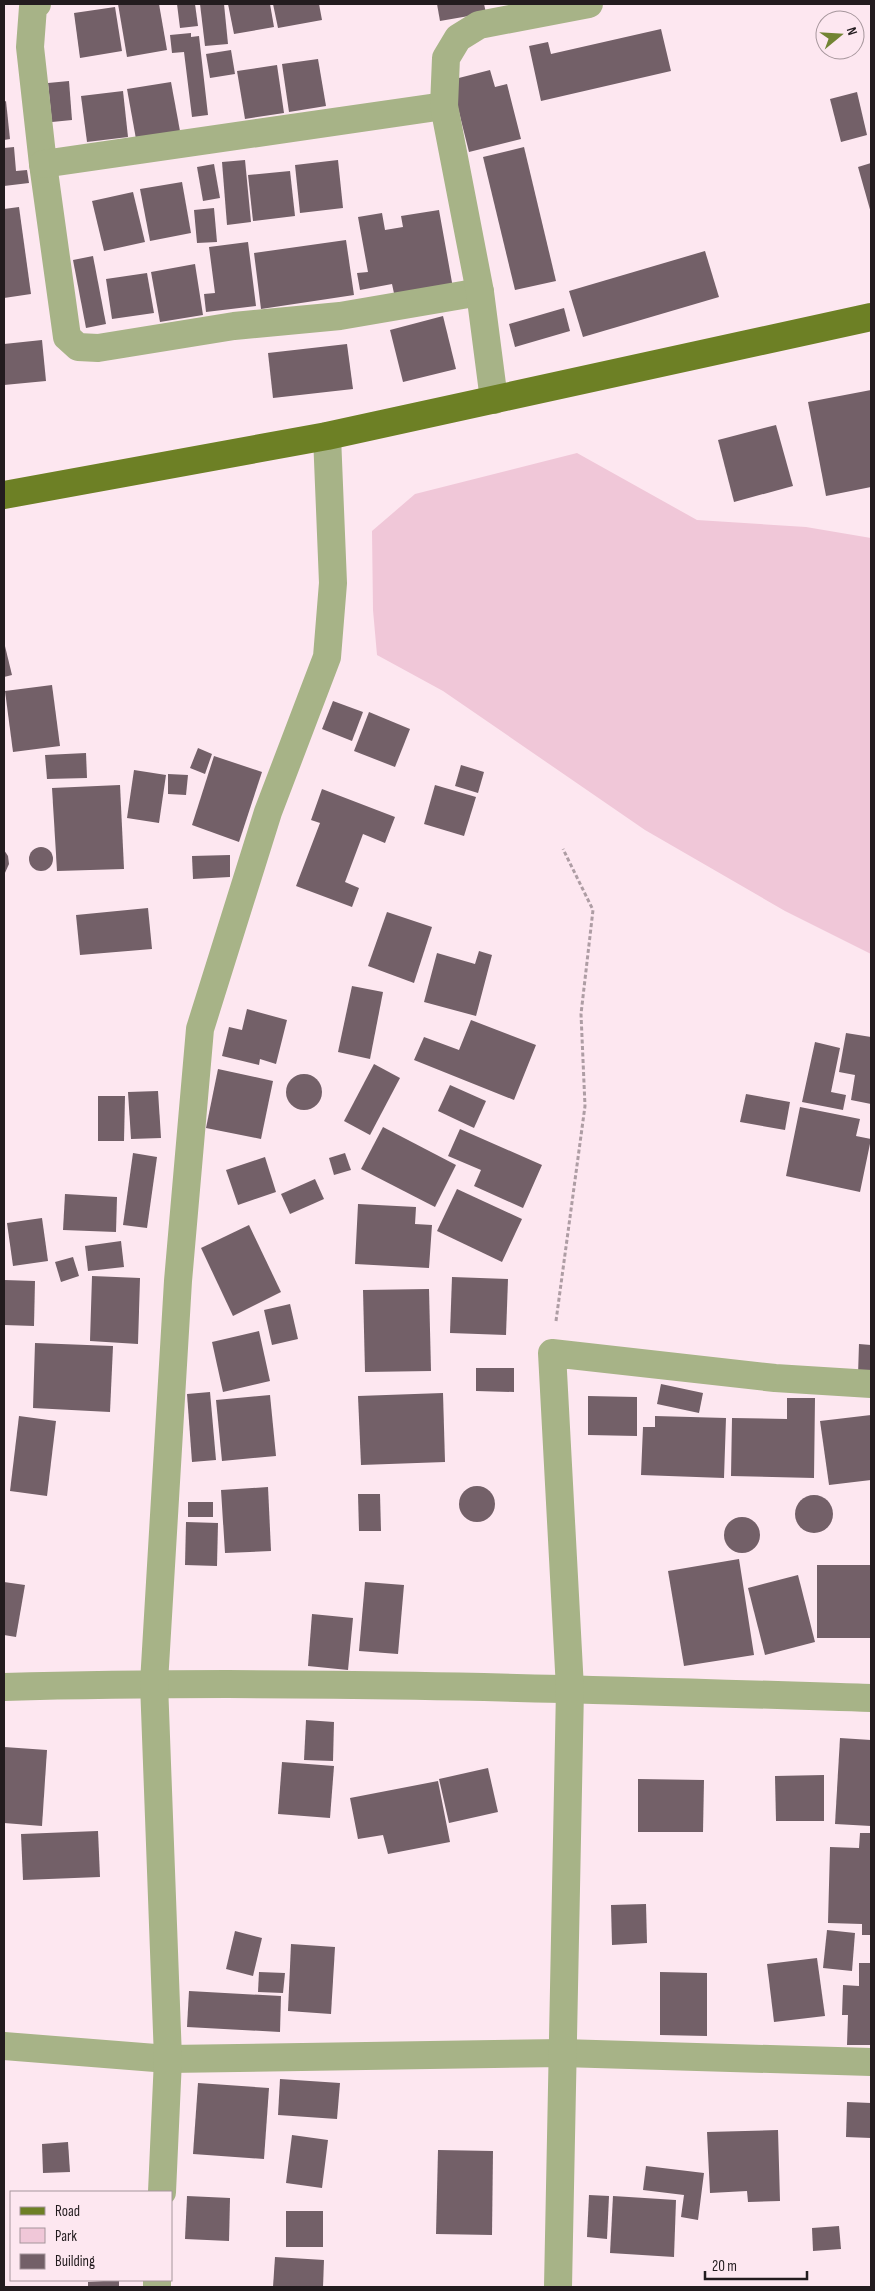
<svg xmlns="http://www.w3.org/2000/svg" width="875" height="2291" font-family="'Sofia Sans Condensed',sans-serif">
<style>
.green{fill:#f0c7d8}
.building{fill:#736068}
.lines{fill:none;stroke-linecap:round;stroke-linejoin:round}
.path{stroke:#ae9da4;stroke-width:3;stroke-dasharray:4 2.5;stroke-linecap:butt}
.street{stroke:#a7b387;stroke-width:28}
.primary{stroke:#6d8025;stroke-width:28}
</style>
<rect width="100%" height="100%" fill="#fde7f0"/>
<path class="green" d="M577,453L697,520L806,527L871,538V954L785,911L645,830L443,691L377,655L373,610L372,531L415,494Z"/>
<g class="building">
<path d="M118,4H159L167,50L127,57Z"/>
<path d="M177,4H195L198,26L180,28Z"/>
<path d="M200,4H224L228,44L205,46Z"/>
<path d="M228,4H270L274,27L234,34Z"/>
<path d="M273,4H319L322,20L278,28Z"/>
<path d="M437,4H484L486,13L440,21Z"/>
<path d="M115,7L122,51L80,58L74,13Z"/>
<path d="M661,29L671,71L541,101L529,46L548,42L551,54Z"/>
<path d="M191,33V37L199,36L208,115L192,117L184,52L172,53L170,35Z"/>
<path d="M231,50L235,74L210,78L206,54Z"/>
<path d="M318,59L326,106L289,112L282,64Z"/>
<path d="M277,65L284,113L245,119L237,71Z"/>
<path d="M490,70L495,87L507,84L521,139L469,152L451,80Z"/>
<path d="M69,81L72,120L52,122L48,83Z"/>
<path d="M171,82L180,131L136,139L127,89Z"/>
<path d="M123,91L128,137L87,142L81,96Z"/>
<path d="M857,92L867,135L841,142L830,99Z"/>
<path d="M6,101L10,139L4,140V102Z"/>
<path d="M14,147L16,171L27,170L29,183L4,186V148Z"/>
<path d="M524,147L556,281L515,290L483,157Z"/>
<path d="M245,160L251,222L227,225L222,162Z"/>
<path d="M338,160L343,208L300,213L295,165Z"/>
<path d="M871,163V213L858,167Z"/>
<path d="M214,164L220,198L203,201L197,167Z"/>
<path d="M290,171L295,216L253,221L248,175Z"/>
<path d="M182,182L191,233L150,241L140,189Z"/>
<path d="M133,192L145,242L104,251L92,201Z"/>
<path d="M19,207L31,294L4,298V209Z"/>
<path d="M214,208L217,242L197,243L194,210Z"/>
<path d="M439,210L453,288L395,298L392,284L360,290L357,273L368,272L358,217L382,213L385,230L403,227L401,216Z"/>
<path d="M346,240L354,295L261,309L254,253Z"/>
<path d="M248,242L256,306L206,312L204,294L215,293L209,247Z"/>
<path d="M705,251L719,297L583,337L569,291Z"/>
<path d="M93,256L106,324L86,328L73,260Z"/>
<path d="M195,264L203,315L160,322L151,272Z"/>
<path d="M147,273L154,313L112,319L106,279Z"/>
<path d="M564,308L570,331L515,347L509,324Z"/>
<path d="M443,316L456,369L403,382L390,330Z"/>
<path d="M42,340L46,381L4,385V344Z"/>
<path d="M347,344L353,389L273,398L268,353Z"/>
<path d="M871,390V487L826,496L808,402Z"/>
<path d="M776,425L793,486L734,502L718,440Z"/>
<path d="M4,642L12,675L4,677Z"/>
<path d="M52,685L60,746L13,752L5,691Z"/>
<path d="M333,701L363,712L352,741L322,729Z"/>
<path d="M369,712L410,729L395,767L354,751Z"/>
<path d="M198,748L212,754L205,774L190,768Z"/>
<path d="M86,753L87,778L47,779L45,755Z"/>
<path d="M214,756L262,772L239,842L192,825Z"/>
<path d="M461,765L484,772L478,793L455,786Z"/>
<path d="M134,770L166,775L159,823L127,818Z"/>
<path d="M168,774L188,775L186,795L168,794Z"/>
<path d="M120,785L124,869L57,871L52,788Z"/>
<path d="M435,785L476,797L464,836L424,824Z"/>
<path d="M322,789L395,817L385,843L363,834L345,882L359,888L352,907L296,886L320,823L311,820Z"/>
<circle cx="41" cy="859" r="12"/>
<path d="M4,850L8,856L9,864L4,875Z"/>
<path d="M230,855V877L193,879L192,856Z"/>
<path d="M148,908L152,949L80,955L76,915Z"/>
<path d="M387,912L432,927L414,983L368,966Z"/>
<path d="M479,951L492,955L476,1016L424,1002L437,953L475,964Z"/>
<path d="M352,986L383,992L370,1059L338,1052Z"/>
<path d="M247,1009L287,1020L276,1064L260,1059L259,1065L222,1056L229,1027L242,1030Z"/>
<path d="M471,1020L536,1045L514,1100L414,1060L424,1037L459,1050Z"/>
<path d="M846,1033L871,1037V1104L851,1100L855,1075L839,1072Z"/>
<path d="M815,1042L840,1048L831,1092L846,1095L843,1110L802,1102Z"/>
<path d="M374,1064L400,1078L370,1135L344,1121Z"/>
<path d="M218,1069L273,1081L261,1139L206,1128Z"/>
<circle cx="304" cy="1092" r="18"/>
<path d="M450,1085L486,1101L474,1128L438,1111Z"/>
<path d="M158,1091L161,1138L131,1139L128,1092Z"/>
<path d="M746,1094L790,1102L785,1130L740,1122Z"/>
<path d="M98,1096H125L124,1141H98Z"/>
<path d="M800,1107L860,1119L856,1136L871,1139L860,1192L786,1176Z"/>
<path d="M383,1127L456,1165L435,1207L361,1169Z"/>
<path d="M460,1129L542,1165L523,1208L474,1186L481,1170L448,1156Z"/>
<path d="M133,1153L157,1157L147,1228L123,1225Z"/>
<path d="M345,1153L351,1170L334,1175L329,1158Z"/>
<path d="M265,1157L276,1192L238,1205L226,1170Z"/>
<path d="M315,1179L324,1199L290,1214L281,1194Z"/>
<path d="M457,1189L522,1219L502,1262L437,1231Z"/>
<path d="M65,1194L117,1197L116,1232L63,1230Z"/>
<path d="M358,1204L416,1207L415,1224L432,1225L429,1268L355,1264Z"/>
<path d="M42,1218L48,1261L13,1266L7,1223Z"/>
<path d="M249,1225L281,1292L233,1316L201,1248Z"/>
<path d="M121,1241L124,1267L88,1271L85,1246Z"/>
<path d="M73,1257L79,1276L61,1282L55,1262Z"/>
<path d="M92,1276L140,1278L138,1344L90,1341Z"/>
<path d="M452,1277L508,1279L506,1335L450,1333Z"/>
<path d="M4,1280L35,1281L34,1326L4,1325Z"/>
<path d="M429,1289L431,1371L365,1372L363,1290Z"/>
<path d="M290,1304L298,1339L272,1345L264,1310Z"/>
<path d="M259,1331L270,1381L223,1392L212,1342Z"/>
<path d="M35,1343L113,1346L110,1412L33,1408Z"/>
<path d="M859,1344L871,1345V1376L858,1375Z"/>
<path d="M476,1368H514V1392L476,1391Z"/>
<path d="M661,1384L703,1393L699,1413L657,1404Z"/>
<path d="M210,1392L216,1460L192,1462L187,1394Z"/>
<path d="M443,1393L445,1462L361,1465L358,1396Z"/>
<path d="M270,1395L276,1456L222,1461L216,1400Z"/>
<path d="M588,1396L637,1397V1436L588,1435Z"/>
<path d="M787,1398H815L814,1478L731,1476L732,1418L787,1419Z"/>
<path d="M871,1415V1480L829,1485L820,1421Z"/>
<path d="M19,1416L56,1421L47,1496L10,1491Z"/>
<path d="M655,1416L726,1418L724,1478L641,1475L643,1427H655Z"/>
<circle cx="477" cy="1504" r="18"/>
<path d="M268,1487L271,1551L225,1553L221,1490Z"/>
<path d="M358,1494H380L381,1531H359Z"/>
<circle cx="814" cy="1514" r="19"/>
<rect x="188" y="1502" width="25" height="15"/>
<circle cx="742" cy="1535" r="18"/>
<path d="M186,1522L218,1523L217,1566L185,1565Z"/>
<path d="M739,1559L754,1655L684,1666L668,1571Z"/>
<rect x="817" y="1565" width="54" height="73"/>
<path d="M798,1575L815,1642L765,1655L748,1588Z"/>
<path d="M4,1582L25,1585L16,1637L4,1635Z"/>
<path d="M365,1582L404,1585L398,1654L359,1651Z"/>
<path d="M312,1614L353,1618L348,1670L308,1666Z"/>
<path d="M306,1720L334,1722L333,1761L304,1760Z"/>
<path d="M840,1738L871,1740V1826L835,1824Z"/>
<path d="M4,1747L47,1750L42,1826L4,1823Z"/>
<path d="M282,1762L334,1766L330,1818L278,1814Z"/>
<path d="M488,1768L498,1812L449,1823L439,1779Z"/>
<path d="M824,1775V1821H776L775,1776Z"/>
<path d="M638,1779L704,1780L703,1832H638Z"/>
<path d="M438,1781L450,1842L388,1854L383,1835L358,1839L350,1798Z"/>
<path d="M98,1831L100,1877L23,1880L21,1834Z"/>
<path d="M860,1833H871V1935H862V1924L828,1923L830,1847L859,1848Z"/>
<path d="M646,1904L647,1943L612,1945L611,1905Z"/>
<path d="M827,1930L855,1933L852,1971L823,1968Z"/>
<path d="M235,1931L262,1938L253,1976L226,1969Z"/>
<path d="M291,1944L335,1947L331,2014L288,2011Z"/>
<path d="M817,1958L825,2016L774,2022L767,1964Z"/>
<path d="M859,1963H871V2045H847L848,2015H842L843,1985L859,1986Z"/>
<path d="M259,1972L285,1973L283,1993L258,1992Z"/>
<path d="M660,1972L707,1973V2036L660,2035Z"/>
<path d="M189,1991L281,1996L280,2032L187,2027Z"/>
<path d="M280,2079L340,2083L337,2119L278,2115Z"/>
<path d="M198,2083L269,2088L264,2159L193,2154Z"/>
<path d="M847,2102L871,2103V2138L846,2137Z"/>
<path d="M778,2130L780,2201L748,2202L747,2191L710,2193L707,2132Z"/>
<path d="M292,2135L328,2140L322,2188L286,2183Z"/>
<path d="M68,2142L70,2172L43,2173L42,2144Z"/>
<path d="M438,2150L493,2151L492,2235L436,2234Z"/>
<path d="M646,2166L704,2173L698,2220L681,2217L684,2195L643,2190Z"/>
<path d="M589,2195L609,2196L607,2239L587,2237Z"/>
<path d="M187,2196L230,2198L229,2241L185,2239Z"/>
<path d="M613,2196L676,2200L674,2257L610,2253Z"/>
<rect x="286" y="2211" width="37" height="36"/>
<path d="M839,2226L841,2249L813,2251L812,2228Z"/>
<path d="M275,2257L324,2260L323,2287H273Z"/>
<path d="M119,2280V2287H88V2282Z"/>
</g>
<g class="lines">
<path class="path" d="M556,1321L585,1106L581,1014L593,910L563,849"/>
<g class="street">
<path d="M37,4L33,7L30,47L43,164L67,337L78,347L98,348L234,326L340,316L480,292"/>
<path d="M43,164L444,106"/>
<path d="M494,400L480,292L444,106L446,58L458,38L479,25L589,4"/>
<path d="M4,1687C293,1679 582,1689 871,1698"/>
<path d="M4,2046L168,2059L562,2053L871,2062"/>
<path d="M162,2192L168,2059L154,1683L178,1281L200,1029L268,812L327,657L333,583L327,436"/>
<path d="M157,2287V2280"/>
<path d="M558,2287L570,1689L552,1353L775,1378L871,1384"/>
</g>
<path class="primary" d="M4,495L327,436L871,317"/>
</g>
<rect width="875" height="2291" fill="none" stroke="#231c1f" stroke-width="10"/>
<rect x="10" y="2191" width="162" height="90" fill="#fde7f0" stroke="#a6969c"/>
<rect x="20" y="2207" width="25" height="8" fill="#6d8025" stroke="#a6969c"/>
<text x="55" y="2216" font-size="15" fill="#231c1f">Road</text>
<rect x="20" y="2228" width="25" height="15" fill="#f0c7d8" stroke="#a6969c"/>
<text x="55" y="2241" font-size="15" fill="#231c1f">Park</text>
<rect x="20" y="2254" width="25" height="15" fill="#736068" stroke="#a6969c"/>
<text x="55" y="2266" font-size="15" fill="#231c1f">Building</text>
<g transform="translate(840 35) rotate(72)"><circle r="24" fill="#fde7f0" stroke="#a6969c"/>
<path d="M0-4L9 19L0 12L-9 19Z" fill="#728433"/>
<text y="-8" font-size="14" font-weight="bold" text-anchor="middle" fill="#231c1f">N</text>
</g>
<path d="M705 2271v8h102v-8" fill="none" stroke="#231c1f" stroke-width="2.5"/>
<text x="712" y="2271" font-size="15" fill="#231c1f" stroke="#fde7f0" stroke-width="4" paint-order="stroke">20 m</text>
</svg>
